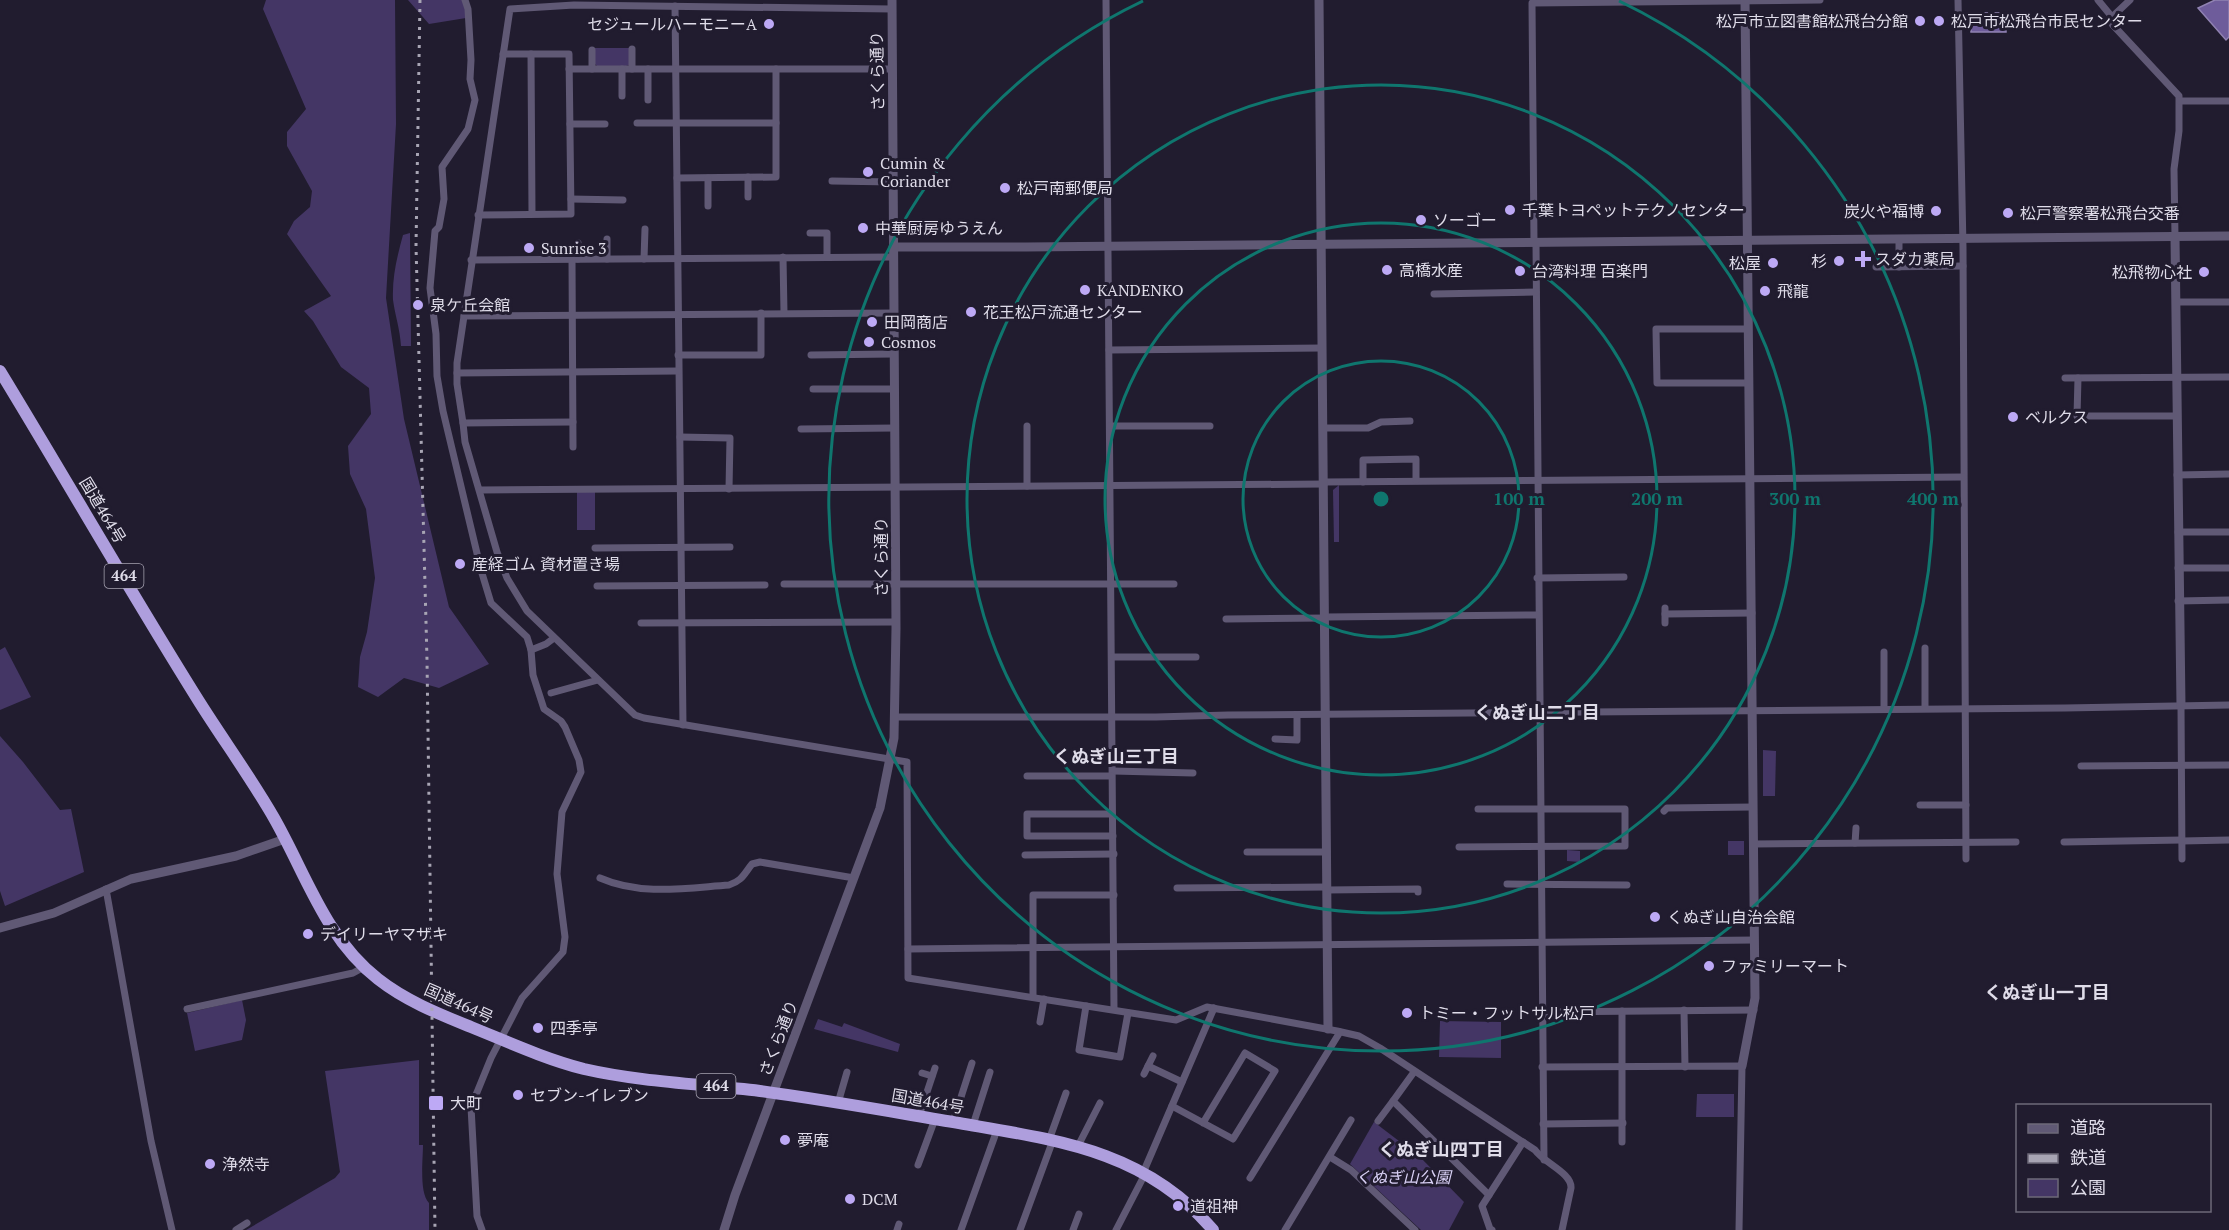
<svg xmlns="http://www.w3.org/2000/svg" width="2229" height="1230" font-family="'PT Serif','Noto Sans JP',serif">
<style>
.green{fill:#443665}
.water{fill:#6e5c9b;stroke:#9082b2;stroke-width:1.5}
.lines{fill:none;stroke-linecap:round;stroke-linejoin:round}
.minor{stroke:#605975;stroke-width:7}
.tertiary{stroke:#605975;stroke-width:9}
.trunk{stroke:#ae9edd;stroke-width:12}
.rail{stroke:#a8a5b4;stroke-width:3;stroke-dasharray:3 6;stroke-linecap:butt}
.ring{fill:none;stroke:#0f766e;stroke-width:3}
.poi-dot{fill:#bda9f5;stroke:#211c2f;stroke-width:2}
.labels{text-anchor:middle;stroke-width:6;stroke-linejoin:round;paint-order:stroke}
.shield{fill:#211c2f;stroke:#a6a2b1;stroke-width:1.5}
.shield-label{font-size:15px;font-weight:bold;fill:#dfdce9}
.poi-label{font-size:16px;fill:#dfdce9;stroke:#211c2f;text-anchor:start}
.street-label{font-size:16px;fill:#dfdce9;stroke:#211c2f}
.park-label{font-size:16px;font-style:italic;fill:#d8d0f5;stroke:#211c2f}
.neighbourhood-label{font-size:18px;font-weight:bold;fill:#dfdce9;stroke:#211c2f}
.centre{fill:#0f766e;stroke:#211c2f;stroke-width:3}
.ring-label{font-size:18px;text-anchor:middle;font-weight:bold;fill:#0f766e;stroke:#211c2f;stroke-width:6;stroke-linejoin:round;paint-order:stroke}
</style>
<rect width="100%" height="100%" fill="#211c2f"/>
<g class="green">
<path d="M266,0H395L396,124L386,298L404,419L449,607L489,664L439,688L404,678L378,697L358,687L360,657L367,632L375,578L366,509L350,474L348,446L371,414L369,388L341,367L313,321L304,311L331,296L287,234L294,221L310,207L312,191L287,146V132L306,109L263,9Z"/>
<path d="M408,0H463L466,6V18L429,24Z"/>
<path d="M595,48H629V65L626,66H597L595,64Z"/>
<path d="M410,233L411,346H401C400,329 395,315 393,300C392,277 397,257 403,235Z"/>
<path d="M1339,485V542H1334L1333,490Z"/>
<rect x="577" y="492" width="18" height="38"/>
<path d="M5,647L31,697L0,710V650Z"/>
<path d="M0,736L23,762L60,810L71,809L84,872L5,906L0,891Z"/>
<path d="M1763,750L1776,751L1775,796H1763Z"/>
<rect x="1728" y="841" width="16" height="14"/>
<path d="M1567,850L1580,851V862L1567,861Z"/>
<path d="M242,1000L246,1020L242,1040L195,1051L187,1013Z"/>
<path d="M818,1019L842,1027L844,1023L900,1044L898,1052L814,1029Z"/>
<path d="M1440,1021L1501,1022V1058L1439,1057Z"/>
<path d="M419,1060V1145H423C423,1160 419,1193 429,1203V1230H246L335,1178L340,1172L325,1071Z"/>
<path d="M1697,1094H1734V1117H1696Z"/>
<path d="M1374,1122L1420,1157L1464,1202L1449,1230H1421L1350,1164Z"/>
</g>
<g class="water">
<path d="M2215,0H2229V37L2226,40L2198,8Z"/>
<rect x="1971" y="13" width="35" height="19"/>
</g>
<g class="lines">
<g class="minor">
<path d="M465,0L468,9L471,60L470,79L475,100L468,129L442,167L444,199L439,227L435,231L430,288L436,334L437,376L443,411L481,570L491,603L527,637L531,650L533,675L544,709L561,721L565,727L579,760L581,772L562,812L557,874L565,937L563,952L522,998L491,1058L471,1107L477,1216L482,1230"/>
<path d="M1106,0L1114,1009"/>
<path d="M1958,0L1963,247L1966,859"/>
<path d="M2098,0L2112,17V24L2179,96V131L2174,169L2175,237"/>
<path d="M675,6L683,725"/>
<path d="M2112,17L2130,0"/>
<path d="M531,54L532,214"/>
<path d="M569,69H892"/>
<path d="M592,69V50"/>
<path d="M632,69V49"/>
<path d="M622,96V69"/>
<path d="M648,100V69"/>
<path d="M2180,101H2229"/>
<path d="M637,123H776"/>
<path d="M570,124H605"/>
<path d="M677,178L776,177V69"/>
<path d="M832,181L893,182"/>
<path d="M748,197V177"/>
<path d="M571,199L623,200"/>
<path d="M708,206V178"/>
<path d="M478,215L571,214L569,54H503"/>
<path d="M810,233H827V257"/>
<path d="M1899,239V267"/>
<path d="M1534,243L1532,3L1820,0"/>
<path d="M1536,243L1544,1160"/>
<path d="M783,257L784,313"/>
<path d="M578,259V243"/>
<path d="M607,259V239"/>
<path d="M644,259L645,229"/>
<path d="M471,260L893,257"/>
<path d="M572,260L573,447"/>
<path d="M1876,267L1963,266"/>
<path d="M1434,294L1536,292"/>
<path d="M2177,302H2229"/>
<path d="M464,316L893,313"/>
<path d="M1748,329H1656L1657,383H1749"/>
<path d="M1109,350L1322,348"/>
<path d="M678,355H761V313"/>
<path d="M811,355L893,354"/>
<path d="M457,373L678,371"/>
<path d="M2065,378L2229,377"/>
<path d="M2078,378L2077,416H2177"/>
<path d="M813,389H895"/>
<path d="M573,422L463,423L457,384V363L510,9L574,5L892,9"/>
<path d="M463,423L465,442L497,552L507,578L527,611L635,715L644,718L907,762L908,978L1176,1020L1207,1007L1337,1031L1359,1036L1380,1048L1535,1150C1544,1163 1572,1173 1571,1188L1562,1230"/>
<path d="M1027,426V486"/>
<path d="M1110,426H1210"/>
<path d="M1323,428H1368L1381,422L1410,421"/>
<path d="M801,429L895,428"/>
<path d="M680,437L730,438L729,489"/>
<path d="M2177,475L2229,474"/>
<path d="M1324,482L1963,477"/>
<path d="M1363,482V460L1416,459V480"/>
<path d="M480,490L1324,484"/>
<path d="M2178,532H2229"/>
<path d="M595,548L730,547"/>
<path d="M2178,568H2229"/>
<path d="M1537,578L1624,577"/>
<path d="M784,584H1174"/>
<path d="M597,586L765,585"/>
<path d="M2178,601L2229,600"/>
<path d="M1665,614L1752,613"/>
<path d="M1325,617L1537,615"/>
<path d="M1226,619L1325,618"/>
<path d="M641,623L896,622"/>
<path d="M1665,623V608"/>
<path d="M1925,648V708"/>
<path d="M531,650L546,644L554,638"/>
<path d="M1884,652V709"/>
<path d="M1112,657H1196"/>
<path d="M551,693L598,680"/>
<path d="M2181,706L2182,859"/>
<path d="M896,717H1156L1228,715L2065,708L2229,705"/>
<path d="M1275,739L1297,740V715"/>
<path d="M2081,766L2229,765"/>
<path d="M1113,771L1193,773"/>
<path d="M1027,776H1111"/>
<path d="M1920,805H1966"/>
<path d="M1664,811L1667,808L1753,807"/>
<path d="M1112,814H1027V836H1113"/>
<path d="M2182,841L2229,840"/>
<path d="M2064,842L2182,840"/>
<path d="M1855,843L1856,828"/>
<path d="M1753,844L2016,842"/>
<path d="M1459,847L1625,846V809H1478"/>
<path d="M1247,852H1327"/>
<path d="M1025,855L1114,854"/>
<path d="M600,878C641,896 686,888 729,885C742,881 744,874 752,864L760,862L854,878"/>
<path d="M1507,884L1627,885"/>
<path d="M1177,888L1327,887"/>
<path d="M106,889L151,1141L172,1230"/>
<path d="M1327,890L1418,889V892"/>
<path d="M908,949L1754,940"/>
<path d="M1033,997V895H1114"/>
<path d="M1086,1006L1079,1050L1120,1057L1128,1013"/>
<path d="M187,1009L353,973L364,967"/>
<path d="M1684,1010L1685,1067"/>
<path d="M1622,1011V1142"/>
<path d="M1542,1012L1754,1010"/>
<path d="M1040,1022L1044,999"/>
<path d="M1148,1066L1182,1082"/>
<path d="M1542,1067L1742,1066L1739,1230"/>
<path d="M1414,1072L1393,1101L1489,1195"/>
<path d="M922,1073L932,1076"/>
<path d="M1144,1074L1153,1056"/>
<path d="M838,1103L847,1072"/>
<path d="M1172,1106L1233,1139L1275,1071L1245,1053L1203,1123"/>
<path d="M919,1116L935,1068"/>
<path d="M1378,1121L1393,1101"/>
<path d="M953,1122L972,1063"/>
<path d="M1543,1124L1623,1123"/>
<path d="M973,1125L990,1072"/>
<path d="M1049,1140L1066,1093"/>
<path d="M1078,1146L1100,1103"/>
<path d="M1330,1157L1351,1170L1415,1230"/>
<path d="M918,1165L935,1119"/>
<path d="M1143,1173L1214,1008"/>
<path d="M1250,1178L1340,1032"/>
<path d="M236,1230L247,1223"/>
<path d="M897,1230L899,1224"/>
<path d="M961,1230L997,1130"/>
<path d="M1020,1230L1053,1140"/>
<path d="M1073,1230L1079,1214"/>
<path d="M1116,1230L1145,1174"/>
<path d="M1285,1230L1351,1120"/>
<path d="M1492,1230L1490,1229L1482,1206L1523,1142"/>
</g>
<g class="tertiary">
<path d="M1319,0L1328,1029"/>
<path d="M2175,237L2181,706"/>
<path d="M893,247H1026L2229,236"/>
<path d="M0,928L54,913L131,879L236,856L285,839"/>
<path d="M1742,1066L1755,998L1745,0"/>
<path d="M724,1230L735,1195L880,808L894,738L896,628L892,0"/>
</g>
<path class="trunk" d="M0,371C67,481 131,593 200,703C224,741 251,778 274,818C306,874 325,938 378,979C406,1001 439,1014 471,1027C508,1042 545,1059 584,1069C641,1082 702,1084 760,1091C827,1100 893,1112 959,1123C1056,1140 1145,1150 1213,1230"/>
<path class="rail" d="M420,0L416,246L427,660L435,1230"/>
</g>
<g class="ring">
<circle cx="1381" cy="499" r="138"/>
<circle cx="1381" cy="499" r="276"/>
<circle cx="1381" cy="499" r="414"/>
<path d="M1619 1A552 552 0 1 1 1143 1"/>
</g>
<g class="poi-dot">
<circle cx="1920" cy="21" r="6"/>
<circle cx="1939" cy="21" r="6"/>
<circle cx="769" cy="24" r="6"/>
<circle cx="868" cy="172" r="6"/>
<circle cx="1005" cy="188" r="6"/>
<circle cx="1510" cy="210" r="6"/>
<circle cx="1936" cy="211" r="6"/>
<circle cx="2008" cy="213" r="6"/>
<circle cx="1421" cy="220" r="6"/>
<circle cx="863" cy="228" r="6"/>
<circle cx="529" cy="248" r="6"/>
<path d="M1860 250h6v6h6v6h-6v6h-6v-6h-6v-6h6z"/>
<circle cx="1839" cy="261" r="6"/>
<circle cx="1773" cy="263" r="6"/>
<circle cx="1387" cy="270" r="6"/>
<circle cx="1520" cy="271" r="6"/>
<circle cx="2204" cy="272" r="6"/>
<circle cx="1085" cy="290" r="6"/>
<circle cx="1765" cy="291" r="6"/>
<circle cx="418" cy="305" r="6"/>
<circle cx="971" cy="312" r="6"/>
<circle cx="872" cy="322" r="6"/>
<circle cx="869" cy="342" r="6"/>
<circle cx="2013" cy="417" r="6"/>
<circle cx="460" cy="564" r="6"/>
<circle cx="1655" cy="917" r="6"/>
<circle cx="308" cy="934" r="6"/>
<circle cx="1709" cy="966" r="6"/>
<circle cx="1407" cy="1013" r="6"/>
<circle cx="538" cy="1028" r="6"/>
<circle cx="518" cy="1095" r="6"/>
<rect x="428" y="1095" width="16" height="16" rx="3"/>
<circle cx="785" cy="1140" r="6"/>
<circle cx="210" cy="1164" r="6"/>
<circle cx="850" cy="1199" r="6"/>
<circle cx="1178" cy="1206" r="6"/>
</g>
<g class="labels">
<g class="shield">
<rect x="104.5" y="564" width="39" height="24" rx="4.5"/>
<rect x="696.5" y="1074" width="39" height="24" rx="4.5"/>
</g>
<g class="shield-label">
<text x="124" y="581">464</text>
<text x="716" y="1091">464</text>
</g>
<g class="poi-label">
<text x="1908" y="27" text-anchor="end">松戸市立図書館松飛台分館</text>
<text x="1951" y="27">松戸市松飛台市民センター</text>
<text x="757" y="30" text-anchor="end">セジュールハーモニーA</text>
<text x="880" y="169">Cumin &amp;<tspan x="880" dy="18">Coriander</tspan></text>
<text x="1017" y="194">松戸南郵便局</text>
<text x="1522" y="216">千葉トヨペットテクノセンター</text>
<text x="1924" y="217" text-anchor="end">炭火や福博</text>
<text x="2020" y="219">松戸警察署松飛台交番</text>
<text x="1433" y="226">ソーゴー</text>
<text x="875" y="234">中華厨房ゆうえん</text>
<text x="541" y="254">Sunrise 3</text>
<text x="1875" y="265">スダカ薬局</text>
<text x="1827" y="267" text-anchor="end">杉</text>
<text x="1761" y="269" text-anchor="end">松屋</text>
<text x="1399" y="276">高橋水産</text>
<text x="1532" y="277">台湾料理 百楽門</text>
<text x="2192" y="278" text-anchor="end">松飛物心社</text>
<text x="1097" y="296">KANDENKO</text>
<text x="1777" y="297">飛龍</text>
<text x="430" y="311">泉ケ丘会館</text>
<text x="983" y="318">花王松戸流通センター</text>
<text x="884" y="328">田岡商店</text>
<text x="881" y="348">Cosmos</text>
<text x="2025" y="423">ベルクス</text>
<text x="472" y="570">産経ゴム 資材置き場</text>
<text x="1667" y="923">くぬぎ山自治会館</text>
<text x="320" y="940">デイリーヤマザキ</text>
<text x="1721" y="972">ファミリーマート</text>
<text x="1419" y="1019">トミー・フットサル松戸</text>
<text x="550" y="1034">四季亭</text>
<text x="530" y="1101">セブン-イレブン</text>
<text x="450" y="1109">大町</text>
<text x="797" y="1146">夢庵</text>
<text x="222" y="1170">浄然寺</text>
<text x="862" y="1205">DCM</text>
<text x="1190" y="1212">道祖神</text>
</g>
<g class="street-label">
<text transform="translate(877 71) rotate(-91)" y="6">さくら通り</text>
<text transform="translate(103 510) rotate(59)" y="6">国道464号</text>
<text transform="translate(881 557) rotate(-90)" y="6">さくら通り</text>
<text transform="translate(459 1003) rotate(24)" y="6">国道464号</text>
<text transform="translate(778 1038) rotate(-69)" y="6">さくら通り</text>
<text transform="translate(928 1101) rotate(10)" y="6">国道464号</text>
</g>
<g class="park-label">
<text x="1403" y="1183">くぬぎ山公園</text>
</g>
<g class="neighbourhood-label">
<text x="1537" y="719">くぬぎ山二丁目</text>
<text x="1116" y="763">くぬぎ山三丁目</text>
<text x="2047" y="999">くぬぎ山一丁目</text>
<text x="1441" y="1156">くぬぎ山四丁目</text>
</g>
</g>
<circle cx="1381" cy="499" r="9" class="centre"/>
<g class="ring-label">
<text x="1519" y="505">100 m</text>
<text x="1657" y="505">200 m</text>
<text x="1795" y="505">300 m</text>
<text x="1933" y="505">400 m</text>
</g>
<rect x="2016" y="1104" width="195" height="108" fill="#211c2f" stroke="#6d6979" stroke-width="1.5"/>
<rect x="2028" y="1124" width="30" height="9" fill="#605975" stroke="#6d6979" stroke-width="1.5"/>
<text x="2070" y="1134" font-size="18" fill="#dfdce9">道路</text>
<rect x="2028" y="1154" width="30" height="9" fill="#a8a5b4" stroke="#6d6979" stroke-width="1.5"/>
<text x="2070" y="1164" font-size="18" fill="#dfdce9">鉄道</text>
<rect x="2028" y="1179" width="30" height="18" fill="#443665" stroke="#6d6979" stroke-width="1.5"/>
<text x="2070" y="1194" font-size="18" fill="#dfdce9">公園</text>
</svg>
